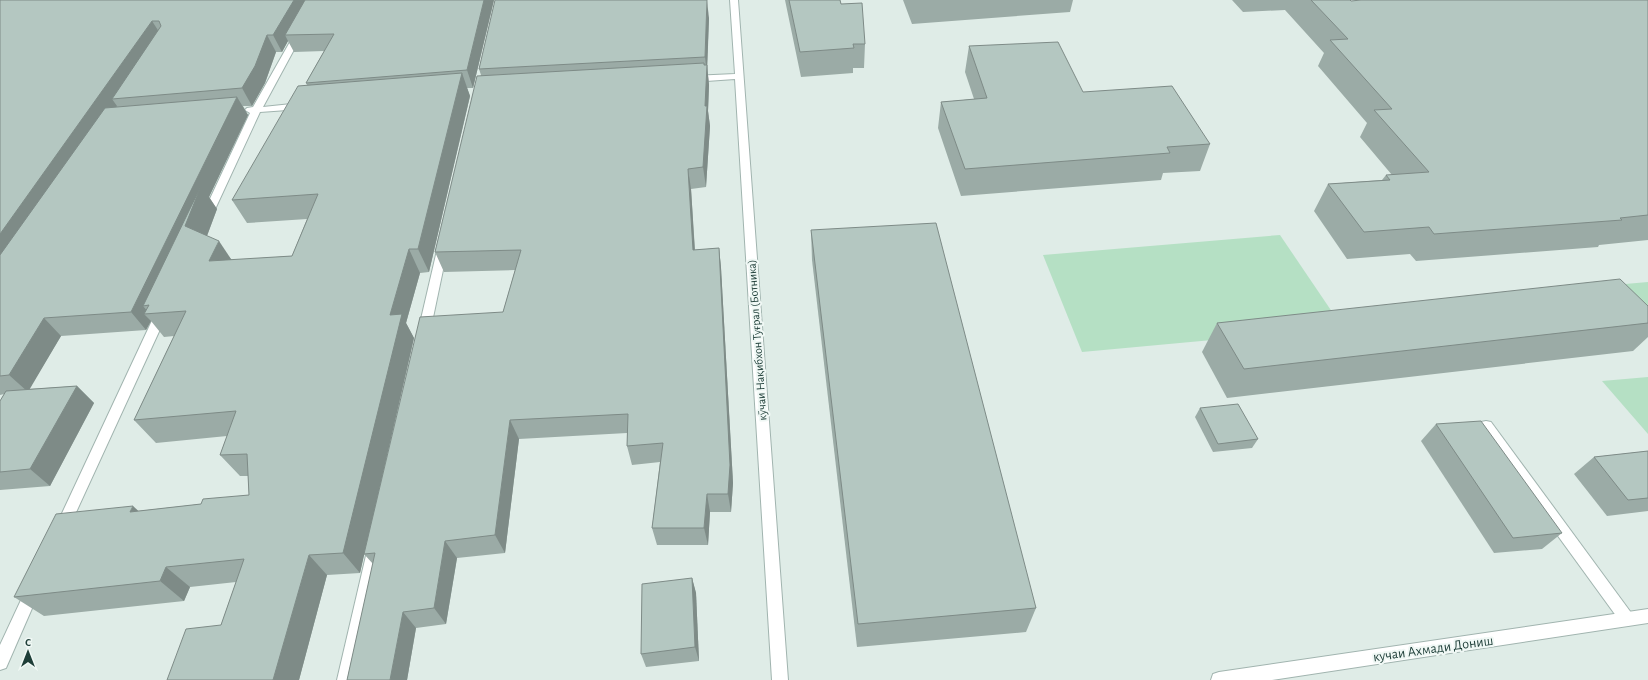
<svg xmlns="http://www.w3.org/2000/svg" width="1648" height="680" font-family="'Alegreya Sans',sans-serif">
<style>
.green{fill:#b5e0c4}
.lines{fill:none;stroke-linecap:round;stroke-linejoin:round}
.service-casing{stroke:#a1b4af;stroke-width:2}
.minor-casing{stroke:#a1b4af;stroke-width:2}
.service{fill:#fff;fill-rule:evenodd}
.minor{fill:#fff;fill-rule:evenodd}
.wall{fill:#9baba6;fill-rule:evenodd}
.shaded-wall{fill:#7e8b87}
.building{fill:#b4c7c1;stroke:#7e8b87}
.labels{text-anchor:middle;stroke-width:4;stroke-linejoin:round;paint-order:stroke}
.street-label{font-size:12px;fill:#1e3e38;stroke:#f0f8f5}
.near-street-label{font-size:14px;fill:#1e3e38;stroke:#f0f8f5}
</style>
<rect width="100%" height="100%" fill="#dfece7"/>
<g class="green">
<path d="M1280,235L1343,328L1082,352L1043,255Z"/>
<path d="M1648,282V333L1602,286Z"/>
<path d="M1648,377V434L1602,381Z"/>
</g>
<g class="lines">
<defs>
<g id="service">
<path d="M730,0H738L788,680H772L735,79L692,82L688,79L692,76L735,74Z"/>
<path d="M299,30L303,33L263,107L301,103L306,106L301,109L260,112L211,218L210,220H202L201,218L250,113L245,110L247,108L253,107L295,33Z"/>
<path d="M443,242L447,243L448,246L430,332L428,335L424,336L420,335L418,332L438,246L439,243Z"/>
<path d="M162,308L166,309L168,312L67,532L62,534L57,532L55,528L57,524L156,312L158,309Z"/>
<path d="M1486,421L1491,422L1632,614L1635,619L1632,624L1627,626L1622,624L1481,430L1479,426L1481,422Z"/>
<path d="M375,540L380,542L382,547L353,680H337L368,547L370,542Z"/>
<path d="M33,583L38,585L40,590L6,668L0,670V645L28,585Z"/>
</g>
<path id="minor" d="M1648,609V623L1272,680H1211L1213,674L1219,672Z"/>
</defs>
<use href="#service" class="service-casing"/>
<use href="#minor" class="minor-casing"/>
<use href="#service" class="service"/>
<use href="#minor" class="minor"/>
</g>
<g class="wall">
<path d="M0,0H494L473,88H467L470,96L429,272L420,273L406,323L414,338L365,553L503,312L515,270L444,272L435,252L481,75L479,69L709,18L707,65L709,85L708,111L710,126L706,187L691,189L695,250L719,248L721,268L733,483L731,512H710L708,545H657L652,528L660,462L632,465L627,446V433L519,439L505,553L457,558L446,624L416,628L407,680H347L373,564L364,554L360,573L327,575L299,680H167L221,625L236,582L190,587L184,601L44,616L14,597L138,511L201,504L249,495L248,476H240L220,455L227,436L156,443L134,420L174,336L164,337L151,321L146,330L61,336L29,389L77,386L94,403L50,486L0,490V401L4,394L0,395ZM288,41L294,52L324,51L306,83L307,85L232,200L247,223L307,219L292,256L232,260L207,236L217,209L209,197L248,115L243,106H252L265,83L276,52H282Z"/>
<path d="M785,0H840L841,4L865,44L864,68H853V73L801,77Z"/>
<path d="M903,0H1073L1070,12L912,24Z"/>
<path d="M1232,0H1350L1351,1L1648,0V240L1599,245L1598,247L1416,261L1410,254L1347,259L1314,211L1328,184L1382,180L1386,175H1392L1360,137L1367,123L1318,66L1324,53L1285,10L1243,12Z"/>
<path d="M969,46L1083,92L1210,144L1200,171L1163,173L1161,180L961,196L938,128L941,102L974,99L965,72Z"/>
<path d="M811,230L1036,608L1026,632L857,647L812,260Z"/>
<path d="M1648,306V337L1633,351L1227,398L1202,352L1217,323Z"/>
<path d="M1200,408L1258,439L1252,448L1213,452L1195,417Z"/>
<path d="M1436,424L1562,533L1542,549L1494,553L1421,441Z"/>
<path d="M1648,451V511L1607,516L1574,474L1594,457Z"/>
<path d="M692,578L696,593L699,661L646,667L641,654Z"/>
</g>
<g class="shaded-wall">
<path d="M294,0H311L285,35L288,41L282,52L273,35Z"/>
<path d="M484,0H494L473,88L467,70Z"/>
<path d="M707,1L709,18L707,74L705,57Z"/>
<path d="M152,21L163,38L112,99L117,106L0,276V234Z"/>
<path d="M267,35L276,52L265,83L252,106L242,88Z"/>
<path d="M704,63L706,82L707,65L709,85L708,111L710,126L706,187L703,167L705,106Z"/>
<path d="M462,73L470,96L429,272L418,249Z"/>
<path d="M237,97L248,115L209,197L217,209L202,249L149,305L143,306L149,313L144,314L151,321L146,330L131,312Z"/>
<path d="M688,169L691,189L696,270L693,250Z"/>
<path d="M219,241L235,265L209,261Z"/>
<path d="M719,248L721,268L733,483L731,512L728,494Z"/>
<path d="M409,249L420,273L406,323L414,338L360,573L343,553L390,315Z"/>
<path d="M44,318L61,336L28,392L9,375Z"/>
<path d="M77,386L94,403L50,486L30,469Z"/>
<path d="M510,420L519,439L505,553L495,535Z"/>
<path d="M707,494L710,512L708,545L704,528Z"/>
<path d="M133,506L156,527L130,512Z"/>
<path d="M445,541L457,558L446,624L434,608Z"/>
<path d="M309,555L327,575L299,680H273Z"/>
<path d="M166,567L190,587L184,601L160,581Z"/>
<path d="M692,578L696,593L699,661L695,647Z"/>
<path d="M403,612L416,628L407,680H390Z"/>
</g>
<g class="building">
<path d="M0,0H294L273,35H267L255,66L242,88L112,99L161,26L159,21H152L0,234Z"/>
<path d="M305,0H484L467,70L306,83L334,34L285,35Z"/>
<path d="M495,0H707L705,57L479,69Z"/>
<path d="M789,0H840L841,4L862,3L865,44H853L854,48L800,52Z"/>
<path d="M1311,0H1350L1351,1L1361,0H1648V215L1620,218L1622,220L1434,234L1429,227L1364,232L1328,184L1390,180L1386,175L1429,172L1374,110L1392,109L1330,40L1348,39Z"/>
<path d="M1058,42L1083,92L1172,86L1210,144L1167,147L1170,153L965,169L941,102L987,98L969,46Z"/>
<path d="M704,63V65H707L705,106H707L703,167L688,169L693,250L719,248L730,465L728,494H707L704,528H652L663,443L627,446L628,414L510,420L495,535L445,541L434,608L403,612L390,680H347L375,553L364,554L420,317L503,312L521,250L435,252L477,76Z"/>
<path d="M462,73L418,249H409L390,315L402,314L343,553L309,555L273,680H167L186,629L221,625L244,559L166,567L160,581L14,597L56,514L133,506L130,512L201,504L203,499L249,495L247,454L220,455L236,411L134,420L186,311L144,314L149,305L143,306L201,186L185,226L219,241L209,261L292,256L318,194L232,200L298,86Z"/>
<path d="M237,97L131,312L44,318L9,375L0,376V255L105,108Z"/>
<path d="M936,223L1036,608L858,624L811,230Z"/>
<path d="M1620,279L1648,306V323L1244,369L1217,323Z"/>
<path d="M77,386L30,469L0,472V401L6,391Z"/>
<path d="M1238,404L1258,439L1218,444L1200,408Z"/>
<path d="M1481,421L1562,533L1513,538L1436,424Z"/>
<path d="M1648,451V498L1628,500L1594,457Z"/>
<path d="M692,578L695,647L641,654L642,584Z"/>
</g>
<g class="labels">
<g class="street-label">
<text transform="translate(757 340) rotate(-94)" y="4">кӯчаи Нақибхон Туғрал (Ботника)</text>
</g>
<g class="near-street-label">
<text transform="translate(1433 648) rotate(-8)" y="5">кучаи Ахмади Дониш</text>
</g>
</g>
<g transform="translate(28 652)" stroke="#f0f8f5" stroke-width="3" paint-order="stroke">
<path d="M0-3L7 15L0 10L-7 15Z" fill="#1e3e38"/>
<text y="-6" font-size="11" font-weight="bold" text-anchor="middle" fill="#1e3e38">С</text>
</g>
</svg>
